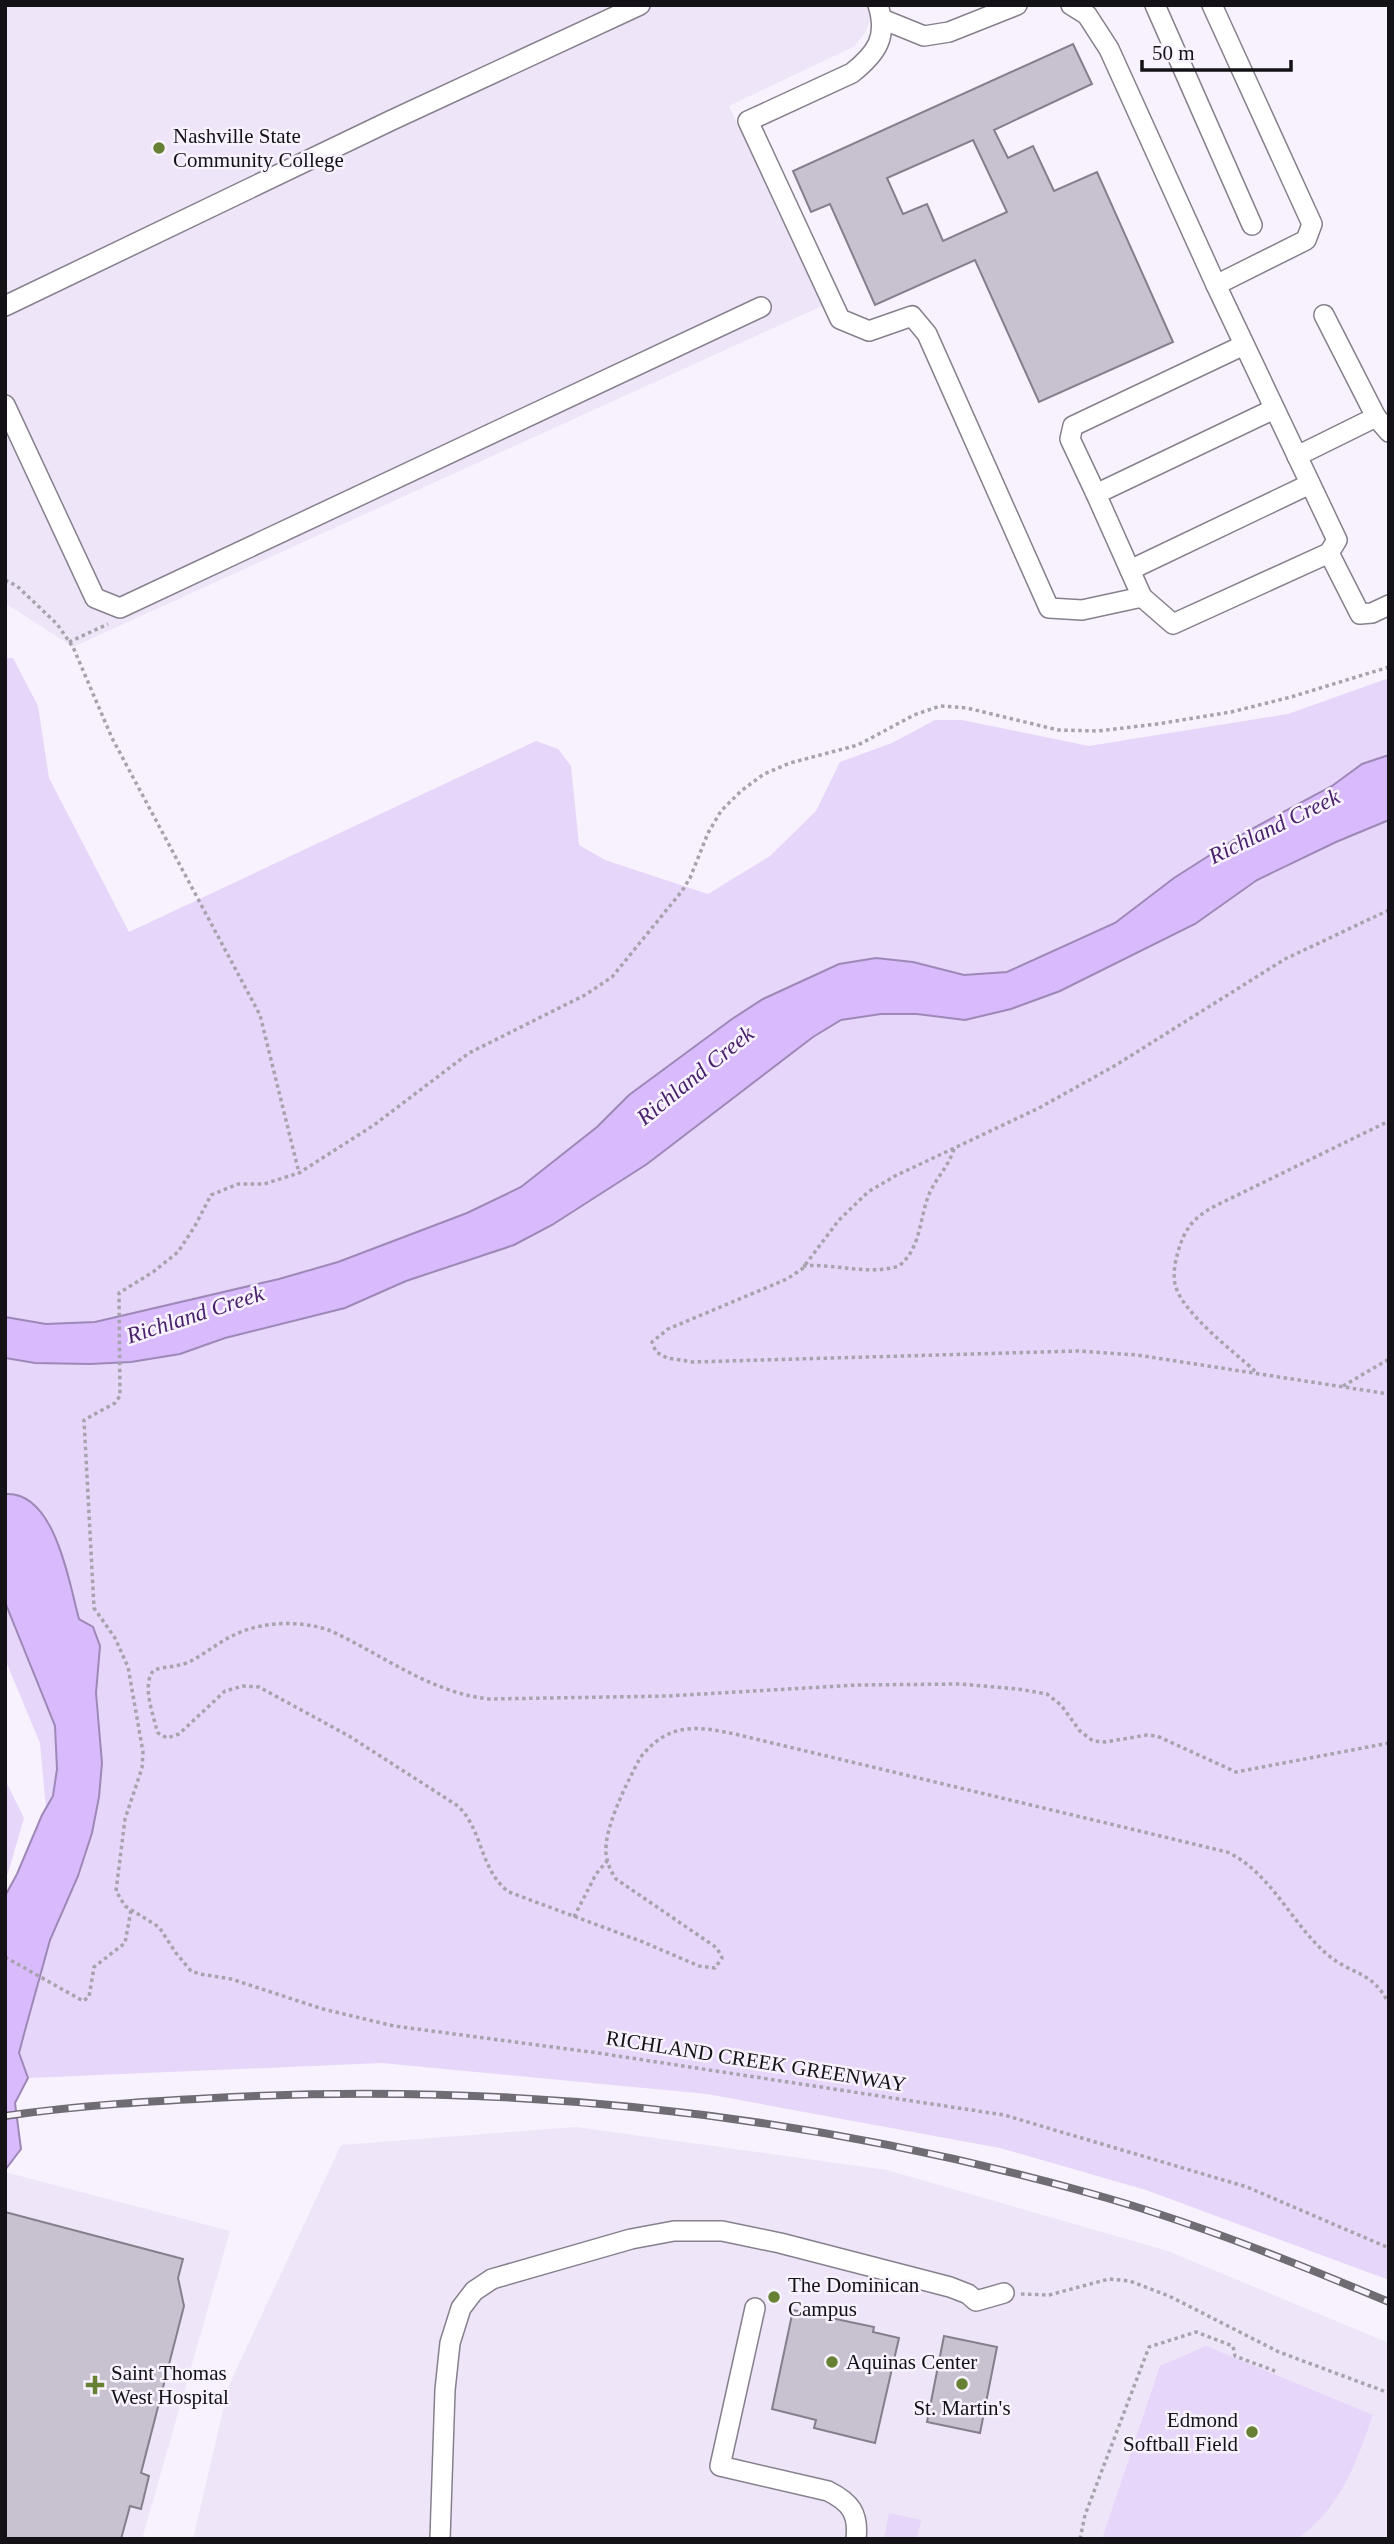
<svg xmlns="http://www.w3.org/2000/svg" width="1394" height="2544" font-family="'Times New Roman',serif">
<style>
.built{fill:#eee5f9}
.green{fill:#e6d6f9}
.water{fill:#d9bafc;stroke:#9e88b7;stroke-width:2}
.building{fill:#c8c2d0;stroke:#847f8b;stroke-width:2;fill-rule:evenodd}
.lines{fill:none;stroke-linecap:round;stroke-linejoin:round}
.minor-casing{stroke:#86808d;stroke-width:22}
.path{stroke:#a7a3ad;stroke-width:3.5;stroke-dasharray:3.5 3.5;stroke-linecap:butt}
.minor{stroke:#fff;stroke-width:19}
.rail-casing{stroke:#6f6c73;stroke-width:8}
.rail{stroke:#f7f2fe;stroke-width:5;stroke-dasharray:16;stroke-linecap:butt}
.poi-dot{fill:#668034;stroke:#f7f2fe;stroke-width:2.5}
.labels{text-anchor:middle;stroke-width:5;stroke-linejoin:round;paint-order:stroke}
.poi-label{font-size:21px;fill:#141216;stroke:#f7f2fe;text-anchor:start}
.street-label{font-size:21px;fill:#141216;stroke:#f7f2fe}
.water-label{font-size:23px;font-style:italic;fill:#4a226c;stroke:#f7f2fe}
</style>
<rect width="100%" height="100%" fill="#f7f2fe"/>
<g class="built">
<path d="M5,5H869L873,12L866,31L855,46L729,106L824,305L73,647L5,603Z"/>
<path d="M576,2127L887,2170L1168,2251L1389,2343V2539H193L229,2385L341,2145Z"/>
<path d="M5,2172L230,2231L142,2539H5Z"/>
</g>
<g class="green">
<path d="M5,658H13L38,706L49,778L129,932L536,741L558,749L571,766L579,845L605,860L708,894L770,856L816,811L840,762L892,743L935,720H962L1089,746L1288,714L1389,678V2280L1146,2190L1000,2148L707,2094L382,2063L28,2078L19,2053L50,1940L92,1833L99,1794L46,1808L40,1743L5,1659Z"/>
<path d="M5,1780L24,1818L5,1883Z"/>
<path d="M1206,2346L1373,2415C1356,2463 1341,2508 1297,2539H1102L1160,2366Z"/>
<path d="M889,2513L921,2520L917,2539H884Z"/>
</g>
<g class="water">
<path d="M1389,755V820L1336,842L1257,880L1195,924L1060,991L1011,1009L965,1020L917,1014H881L841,1020L813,1037L647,1164L552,1225L514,1245L406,1281L345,1308L225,1338L180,1354L131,1362L90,1364L35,1363L5,1358V1317L46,1324L95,1322L279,1279L338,1262L467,1213L521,1187L597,1127L629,1095L732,1019L763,999L839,964L876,958L913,962L964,975L1007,972L1115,923L1174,878L1246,832L1332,786L1362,764Z"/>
<path d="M5,1494C55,1490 69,1583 79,1619L93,1627L100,1646L96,1693L102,1763L99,1797L92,1833L78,1876L50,1940L24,2034L19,2053L28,2078L15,2103L21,2149L5,2170V1896L17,1874L42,1815L53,1796L57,1769L55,1726L5,1602Z"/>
</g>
<g class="building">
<path d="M1073,44L1092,84L994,130L1008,158L1033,146L1054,191L1097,172L1173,342L1039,402L975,260L875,305L830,204L811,212L793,171ZM973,140L1007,212L943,241L927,204L903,214L887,178Z"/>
<path d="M5,2212L183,2259L178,2278L184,2306L141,2473L149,2476L141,2509L130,2506L121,2539H5Z"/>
<path d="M793,2310L874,2327L873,2332L899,2338L875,2443L814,2428L816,2420L772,2409Z"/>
<path d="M944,2336L997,2347L980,2433L927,2422Z"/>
</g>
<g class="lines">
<defs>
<g id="minor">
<path d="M878,5C888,37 877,53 852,73L748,121L840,319L869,331L912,316L927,334L1049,608L1082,610L1142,597L1173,624L1329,553L1337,540L1216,285L1306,240L1312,224L1212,5"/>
<path d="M1071,5L1087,15L1109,49L1216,285"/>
<path d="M1155,5L1252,225"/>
<path d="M882,19L924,36L949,32L1017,5"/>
<path d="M5,306L392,120L640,5"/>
<path d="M1324,315L1376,417"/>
<path d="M5,405L95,598L120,608L761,307"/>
<path d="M1297,456L1376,417L1389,432"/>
<path d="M1096,494L1070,439L1073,426L1244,345"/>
<path d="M1329,553L1360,614L1372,613L1389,605"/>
<path d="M1130,570L1310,484"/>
<path d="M1142,597L1096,494L1274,409"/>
<path d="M755,2308L720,2466L828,2491C850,2502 859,2513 856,2539"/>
<path d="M440,2539L445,2390L450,2343L461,2308L474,2291L492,2279L631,2239L674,2231H722L780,2243L950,2287L968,2294L976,2301L1004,2293"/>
</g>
</defs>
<use href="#minor" class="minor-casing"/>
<g class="path">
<path d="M5,580L17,586L57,624L73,647L112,738L260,1015L299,1173"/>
<path d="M69,642L108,624"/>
<path d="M1389,667L1291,697L1231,712L1157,724L1098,731L1058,730L967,708L940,706L914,715L858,745L790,763L764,774L741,791L721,811L708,833L690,878L682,891L612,977L585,995L469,1053L374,1125L299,1173L264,1184H238L211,1195L195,1226L178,1252L153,1272L119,1293L120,1396L115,1403L84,1420L94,1608L115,1638L128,1667L143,1752L142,1768L125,1819L116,1891L125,1906L159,1927L176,1953L191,1971L200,1974L231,1979L323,2009L394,2026L598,2053L1004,2115L1247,2187L1389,2248"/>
<path d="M1389,910L1285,959L1116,1065L1039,1108L895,1176L868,1192L839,1220L802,1269L787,1279L668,1329L652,1342L656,1352L667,1358L693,1362L1078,1351L1137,1355L1389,1394"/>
<path d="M803,1266C835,1263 868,1276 899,1266C922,1247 919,1217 930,1192C938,1176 949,1165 954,1149"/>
<path d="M1255,1371C1233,1351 1181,1312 1175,1284C1173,1273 1175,1262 1178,1252C1184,1230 1193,1218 1213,1207L1389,1121"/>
<path d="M1343,1386L1389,1359"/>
<path d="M1389,1743L1236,1772L1157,1736L1147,1735L1105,1742L1093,1741L1080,1731L1061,1705L1047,1694L1018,1689L960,1684L857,1685L668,1696L489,1699C431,1693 383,1655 331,1631C302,1620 262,1621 234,1635C219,1642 206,1653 191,1661C180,1667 166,1666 154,1670C142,1683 152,1711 156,1727L158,1733L167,1738L179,1734L225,1691L243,1686L259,1687L349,1736L458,1806C483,1830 480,1871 509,1892L643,1942L699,1966L715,1968L722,1958L717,1948L616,1879C611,1872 607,1863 606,1853C604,1827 628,1781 640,1758C669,1721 698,1726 739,1735L1227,1852C1271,1872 1292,1925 1328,1955C1353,1976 1372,1970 1389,2004"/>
<path d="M574,1917L596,1874L607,1861"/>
<path d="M5,1957L83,2001L89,1997L94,1967L125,1943L131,1910"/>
<path d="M1021,2294L1049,2295L1109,2279L1130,2281L1169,2296L1279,2352L1389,2393"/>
<path d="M1080,2539L1085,2515L1149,2347L1196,2332L1233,2346L1235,2356L1275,2371"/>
</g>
<use href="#minor" class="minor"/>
<defs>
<path id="rail" d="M5,2116C80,2105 156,2101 232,2097C521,2083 810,2115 1089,2193C1191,2221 1291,2261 1389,2302"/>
</defs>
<use href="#rail" class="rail-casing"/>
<use href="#rail" class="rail"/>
</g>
<g class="poi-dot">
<circle cx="159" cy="148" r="7"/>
<circle cx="774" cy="2297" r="7"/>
<circle cx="832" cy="2362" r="7"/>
<circle cx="962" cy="2384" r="7"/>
<path d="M91.5 2374.5h7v7h7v7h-7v7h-7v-7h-7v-7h7z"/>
<circle cx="1252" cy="2432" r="7"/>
</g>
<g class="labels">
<g class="poi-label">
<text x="173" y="143">Nashville State<tspan x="173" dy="24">Community College</tspan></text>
<text x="788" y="2292">The Dominican<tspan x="788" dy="24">Campus</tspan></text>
<text x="846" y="2369">Aquinas Center</text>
<text x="111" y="2380">Saint Thomas<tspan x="111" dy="24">West Hospital</tspan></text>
<text x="962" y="2415" text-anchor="middle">St. Martin's</text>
<text x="1238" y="2427" text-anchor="end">Edmond<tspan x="1238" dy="24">Softball Field</tspan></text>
</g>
<g class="street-label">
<text transform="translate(756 2061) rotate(9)" y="7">RICHLAND CREEK GREENWAY</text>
</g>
<g class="water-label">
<text transform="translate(1274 826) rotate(-26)" y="8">Richland Creek</text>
<text transform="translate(695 1075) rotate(-39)" y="8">Richland Creek</text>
<text transform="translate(195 1314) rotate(-18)" y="8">Richland Creek</text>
</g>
</g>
<rect width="1394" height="2544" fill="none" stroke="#141216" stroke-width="14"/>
<path d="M1142 60v10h149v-10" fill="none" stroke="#141216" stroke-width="3.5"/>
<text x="1152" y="60" font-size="21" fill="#141216" stroke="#f7f2fe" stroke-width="5" paint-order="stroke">50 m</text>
</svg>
